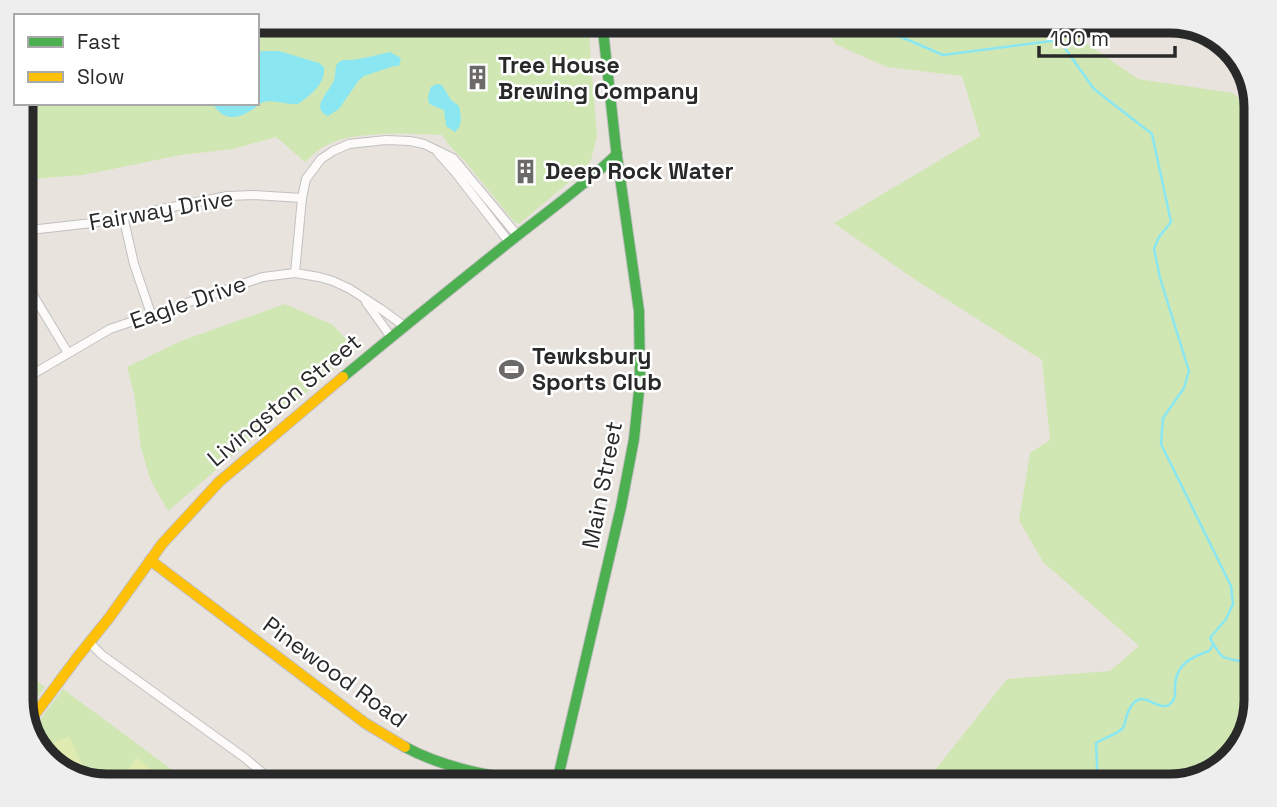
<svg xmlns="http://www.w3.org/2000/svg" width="1277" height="807" font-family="'Space Grotesk',sans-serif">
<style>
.green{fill:#d0e7b3}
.pitch{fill:#dfebb0}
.water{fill:#8ae7f2}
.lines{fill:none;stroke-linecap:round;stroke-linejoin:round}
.stream{stroke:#8ae7f2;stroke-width:2.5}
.street-casing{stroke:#c2c0c0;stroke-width:10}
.fast-casing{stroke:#c2c0c0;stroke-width:12}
.slow-casing{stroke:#c2c0c0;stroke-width:12}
.street{stroke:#fcfbfa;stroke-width:8}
.fast{stroke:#4caf50;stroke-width:10}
.slow{stroke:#ffc107;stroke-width:10}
.labels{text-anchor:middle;stroke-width:5;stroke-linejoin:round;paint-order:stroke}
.poi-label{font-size:23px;font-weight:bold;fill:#292929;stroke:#fff;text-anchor:start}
.street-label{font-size:23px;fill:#292929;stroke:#fff}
.rim{fill:none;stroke:#292929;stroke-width:9}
</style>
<rect width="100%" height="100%" fill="#e9e3de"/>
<g class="green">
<path d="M257,21H588L597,136L591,160L585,169L519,224L514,222L468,165L449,145L442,135C409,134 356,130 327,145C318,149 312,156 305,162L276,137L233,149L181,155L83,175L42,178L21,183V103H257Z"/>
<path d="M824,21H1069L1066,29L1138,79L1233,93L1256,114V700L1242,747L1212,775L1170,786H920L925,783L1007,679L1110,671L1139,646L1043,562L1019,520L1030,453L1050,440L1042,360L914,279L834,223L980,136L962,76L887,67L835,44Z"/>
<path d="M285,304L333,325L356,350L168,511L150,479L141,448L134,394L127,367L181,341Z"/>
<path d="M21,669L45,687L24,715L21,705Z"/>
<path d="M63,689L194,786H107L60,772L32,742L30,733Z"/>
</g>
<g class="pitch">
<path d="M69,736L90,781L60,772L40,751L56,741Z"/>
<path d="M136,757L170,786H120Z"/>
</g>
<g class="water">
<path d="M263,51H279L319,63L324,67C326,83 310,96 298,104C286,105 275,99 264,102C259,103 255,109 250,111C234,121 222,119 212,103H257V52Z"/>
<path d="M390,52L401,58L399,66H394L364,76L359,80L339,109L328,116C309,108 330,91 334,80C337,73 333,64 341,61C344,59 349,60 352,60C365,58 377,55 390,52Z"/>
<path d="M437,84L442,85L451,100L459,106C461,115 463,126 455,132L446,126L444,110C430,104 424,106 431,87Z"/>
</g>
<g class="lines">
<g class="stream">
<path d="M864,21L943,55L1059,40L1094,89L1152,134L1171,222L1159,237L1154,249L1160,278L1189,371L1184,388L1163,418L1161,444L1231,586L1233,604L1226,619L1210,638C1224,662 1220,657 1246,662L1252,668H1256"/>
<path d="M1098,786L1096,743C1105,737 1115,736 1123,728C1126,722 1126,714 1130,708C1143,684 1159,717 1172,702C1176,698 1175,692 1175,687C1175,665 1191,657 1209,651L1213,645"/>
</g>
<defs>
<g id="street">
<path d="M438,153L455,172L509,242"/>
<path d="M123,216L134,264L151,314"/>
<path d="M21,231L92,223L227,196L254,195L302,198"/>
<path d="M295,273L302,198L306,179L321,159L333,151L349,144L386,140L410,141L424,144L453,158L518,236"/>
<path d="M21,275L68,353"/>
<path d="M366,302L391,337"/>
<path d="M21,381L110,329L263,277L295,273L319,277L333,281L350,289L381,309L404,326"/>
<path d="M89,642L102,655L245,758L278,786"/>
</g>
<g id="fast">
<path d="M343,377C401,329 459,282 518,235C551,209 586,184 617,154"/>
<path d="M405,747C451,772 505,778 556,786"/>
<path d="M556,786L621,507L634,439L640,381L639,311L616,149L602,21"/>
</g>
<g id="slow">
<path d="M150,560L365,723L405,747"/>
<path d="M27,725L76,659L109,618L162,544L219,482L343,377"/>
</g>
</defs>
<use href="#street" class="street-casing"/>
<use href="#fast" class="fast-casing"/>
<use href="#slow" class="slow-casing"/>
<use href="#street" class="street"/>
<use href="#fast" class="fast"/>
<use href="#slow" class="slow"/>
</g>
<defs>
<symbol id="building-bare" viewBox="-9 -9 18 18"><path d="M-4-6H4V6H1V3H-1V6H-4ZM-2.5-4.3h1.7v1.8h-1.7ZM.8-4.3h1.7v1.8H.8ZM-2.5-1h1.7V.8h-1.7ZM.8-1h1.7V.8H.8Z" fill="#6c6a68" stroke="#fff" stroke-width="2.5" paint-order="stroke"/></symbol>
<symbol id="stadium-bare" viewBox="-9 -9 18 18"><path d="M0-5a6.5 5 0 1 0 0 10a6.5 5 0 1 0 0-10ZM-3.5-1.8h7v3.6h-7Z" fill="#6c6a68" stroke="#fff" stroke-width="2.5" paint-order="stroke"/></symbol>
</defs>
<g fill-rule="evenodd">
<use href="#building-bare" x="460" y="60" width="35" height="35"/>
<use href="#building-bare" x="508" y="154" width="35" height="35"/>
<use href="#stadium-bare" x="494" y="352" width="35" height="35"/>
</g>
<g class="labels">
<g class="poi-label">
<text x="498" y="73">Tree House<tspan x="498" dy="26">Brewing Company</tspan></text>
<text x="545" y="179">Deep Rock Water</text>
<text x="532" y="364">Tewksbury<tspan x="532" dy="26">Sports Club</tspan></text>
</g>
<g class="street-label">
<text transform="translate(161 210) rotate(-10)" y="8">Fairway Drive</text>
<text transform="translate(188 302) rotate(-19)" y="8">Eagle Drive</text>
<text transform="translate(284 400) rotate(-40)" y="8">Livingston Street</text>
<text transform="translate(602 485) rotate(-79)" y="8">Main Street</text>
<text transform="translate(335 672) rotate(36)" y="8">Pinewood Road</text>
</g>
</g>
<path d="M0 0H1277V807H0ZM107 33H1170A74 74 0 0 1 1244 107V700A74 74 0 0 1 1170 774H107A74 74 0 0 1 33 700V107A74 74 0 0 1 107 33Z" fill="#eee" fill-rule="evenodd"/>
<path class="rim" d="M107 33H1170A74 74 0 0 1 1244 107V700A74 74 0 0 1 1170 774H107A74 74 0 0 1 33 700V107A74 74 0 0 1 107 33Z"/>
<rect x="14" y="14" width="245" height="91" fill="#ffffff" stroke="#a9a9a9" stroke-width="2"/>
<rect x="28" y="37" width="35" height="10" fill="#4caf50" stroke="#a9a9a9" stroke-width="2"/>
<text x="77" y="49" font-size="21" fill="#292929">Fast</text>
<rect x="28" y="72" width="35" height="10" fill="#ffc107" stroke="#a9a9a9" stroke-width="2"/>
<text x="77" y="84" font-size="21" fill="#292929">Slow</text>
<path d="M1039 46v10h136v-10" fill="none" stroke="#292929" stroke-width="3.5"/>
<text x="1050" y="46" font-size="21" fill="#292929" stroke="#ffffff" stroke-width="5" paint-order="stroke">100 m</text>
</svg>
